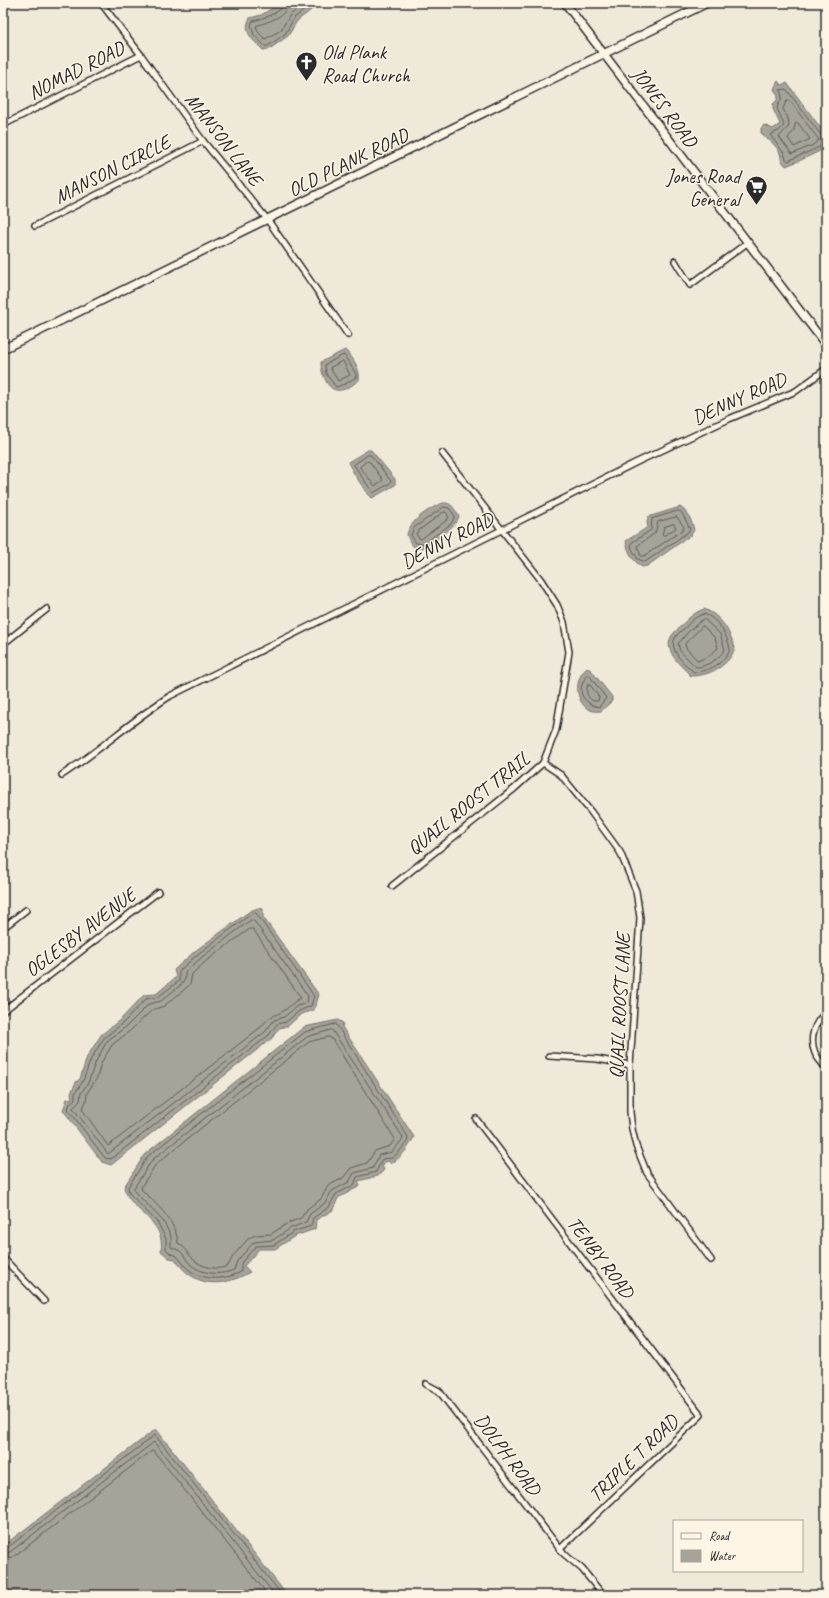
<svg xmlns="http://www.w3.org/2000/svg" width="829" height="1598" font-family="Caveat,sans-serif">
<style>
.water{fill:#a6a399;stroke:#75736d}
.lines{fill:none;stroke-linecap:round;stroke-linejoin:round}
.shore{stroke:#5c5b57;stroke-width:1}
.street-casing{stroke:#2b2b2b;stroke-width:8}
.secondary-casing{stroke:#2b2b2b;stroke-width:10}
.street{stroke:#fcf5e5;stroke-width:5}
.secondary{stroke:#fcf5e5;stroke-width:7}
.labels{text-anchor:middle;stroke-width:3;stroke-linejoin:round;paint-order:stroke}
.poi-label{font-size:20px;fill:#2b2b2b;stroke:#fcf5e5;text-anchor:start}
.street-label{font-size:20px;fill:#2b2b2b;stroke:#fcf5e5}
</style>
<rect width="100%" height="100%" fill="#efe9da"/>
<filter id="ink" filterUnits="userSpaceOnUse"><feTurbulence type="fractalNoise" baseFrequency=".025" numOctaves="2"/><feDisplacementMap in="SourceGraphic" scale="8" xChannelSelector="R" yChannelSelector="G"/><feConvolveMatrix kernelMatrix="1 2 1 2 8 2 1 2 1" color-interpolation-filters="sRGB"/></filter>
<g filter="url(#ink)">
<g class="water">
<path d="M281,3H320L297,21L288,36L268,50H263C253,40 242,32 250,18L261,15Z"/>
<path d="M778,81L781,85L787,83L826,135V148L801,160L786,166L781,160C782,149 769,140 761,133V128L764,125L773,129L780,124L773,109V104L777,100L778,96L774,89Z"/>
<path d="M345,350C353,357 361,370 359,380C349,388 336,397 327,383C323,375 321,371 321,362Z"/>
<path d="M368,450H371L395,479V485L372,498C366,493 351,470 348,462Z"/>
<path d="M443,503C452,502 454,509 459,516C457,526 426,551 416,548C411,546 409,540 407,535C409,521 431,507 443,503Z"/>
<path d="M680,507C688,512 692,521 694,530L691,535L647,566L642,567C632,560 628,552 626,541L648,527L647,523L648,517Z"/>
<path d="M704,609C721,615 730,632 735,648C729,666 709,676 691,676C683,667 663,652 671,637C673,633 678,629 681,626C688,618 695,612 704,609Z"/>
<path d="M587,668L591,670L612,697V701L601,711C577,715 570,681 587,668Z"/>
<path d="M258,908L263,909V917L319,995L314,1010L301,1014L288,1026L279,1028L272,1038L111,1165L102,1162L63,1110L67,1099L72,1098L71,1093L76,1082L80,1079L87,1057L101,1035L121,1019L144,995L156,994L176,977L174,970L195,951L250,911Z"/>
<path d="M338,1020L343,1023L342,1027L414,1137C408,1149 401,1157 391,1164L389,1161L385,1162L382,1166L384,1170L378,1176L358,1181L360,1186L338,1198L333,1210L316,1220L315,1229L295,1236L275,1249H259L244,1266L250,1272C222,1288 194,1288 175,1259L169,1258L161,1251C166,1219 130,1213 124,1187L145,1154L304,1027Z"/>
<path d="M156,1429L287,1595H8L3,1588V1546Z"/>
</g>
<g class="lines">
<g class="shore">
<path d="M283,3C282,13 262,19 253,21L251,25L254,35L265,46H268L285,34L294,18L314,3"/>
<path d="M288,3C288,17 266,22 256,26L258,32L265,39L281,30L290,15L305,3"/>
<path d="M787,101H790L819,140L813,145L792,154L779,137L789,126L788,118L783,109Z"/>
<path d="M796,123H798L810,139L794,147L788,138L793,132Z"/>
<path d="M826,136L821,135L786,89L780,90L782,97L777,108L784,125L780,130L770,135L784,153L786,159L788,161L826,144"/>
<path d="M344,355L356,374V377L345,384L336,387L326,374L325,365Z"/>
<path d="M343,361L350,375L338,381L330,368Z"/>
<path d="M368,455H371L391,481L389,484L373,493L354,465Z"/>
<path d="M367,461L370,462L383,480L375,486L360,467Z"/>
<path d="M444,507L449,508L455,516L451,524L423,544L416,543L411,535L414,528Z"/>
<path d="M679,511L682,513L690,529L688,532L645,562L638,559L632,549L631,543L651,530L652,519Z"/>
<path d="M446,512L449,517L447,520L421,539L419,538L416,534L418,531L442,513Z"/>
<path d="M677,517L684,527V529L644,556H641L637,546L655,533L658,522Z"/>
<path d="M674,524L676,528L665,535H662L664,527Z"/>
<path d="M704,614C718,618 727,635 730,649C726,663 707,672 694,672C686,666 668,650 675,638C677,634 682,630 686,627C691,621 696,616 704,614Z"/>
<path d="M704,619L720,634L725,649C720,658 707,667 696,667L680,651L678,644L688,632Z"/>
<path d="M703,626L715,638L718,648L709,656L698,661L686,648L685,644Z"/>
<path d="M587,675H589L606,698L599,707C581,703 576,690 587,675Z"/>
<path d="M588,685H590L599,697L598,701H593C587,697 585,691 588,685Z"/>
<path d="M256,913L314,996L311,1006L299,1011L286,1022L277,1024L269,1035L111,1159L105,1158L68,1109L70,1103L75,1099V1093L83,1081L91,1059L104,1038L124,1022L146,999L158,997L179,981V971L198,954L251,914Z"/>
<path d="M251,920L254,921L308,996L307,1003L297,1006L284,1017L274,1020L265,1032L108,1154L73,1108L80,1101L81,1093L88,1083L96,1061L107,1041L127,1026L149,1004L161,1001L182,984L185,979V972L201,958Z"/>
<path d="M250,929H253L301,998C293,1001 289,1008 282,1012C269,1018 270,1016 261,1027L108,1146L82,1109L86,1102L87,1093L97,1078L101,1063L112,1045L131,1030L152,1010L164,1006L185,989L190,984L192,974L205,962Z"/>
<path d="M336,1024L408,1137L407,1142L397,1154L392,1158L382,1159L376,1172L357,1177L354,1185L336,1194L329,1207L313,1218L311,1226L293,1232L274,1245L256,1246L241,1263V1272C223,1281 199,1281 185,1266C182,1263 180,1259 177,1256L171,1254L166,1249V1239L158,1223L129,1193L128,1187L148,1156L305,1032Z"/>
<path d="M332,1030L403,1137L402,1140L392,1152L379,1155L373,1168L354,1173L349,1182L332,1191L325,1203L310,1214L306,1222L291,1228L273,1240L254,1242L237,1261L234,1270C220,1276 201,1274 190,1264C186,1260 184,1254 180,1251C177,1249 174,1249 171,1247V1236L163,1221L134,1191V1188L152,1160L307,1037Z"/>
<path d="M329,1037L332,1039L395,1139L390,1146L375,1151L367,1163L351,1168L343,1178L328,1186L321,1199L307,1209L301,1218L288,1223L271,1234L256,1235L249,1238L233,1256L228,1266C218,1271 200,1267 193,1259C187,1253 186,1247 178,1243C176,1221 157,1205 142,1190L141,1187L156,1164L309,1042Z"/>
<path d="M3,1549L7,1548L155,1435L282,1595"/>
<path d="M3,1554L10,1552L154,1442L275,1595"/>
<path d="M3,1560L13,1557L153,1450L268,1595"/>
</g>
<defs>
<g id="street">
<path d="M101,3L141,55L203,141L267,219L348,335"/>
<path d="M3,125L141,55"/>
<path d="M35,226L203,141"/>
<path d="M675,261L690,285L747,243"/>
<path d="M3,644L47,609"/>
<path d="M543,763L561,775L591,812L620,852L636,891L640,918L630,1065V1112L632,1129L636,1146L647,1173L711,1260"/>
<path d="M62,775C99,751 132,720 170,696L637,462L729,419L796,391L826,369"/>
<path d="M392,886L514,789L543,763L556,730L569,652L564,622L557,605L541,580L442,453"/>
<path d="M3,928L26,910"/>
<path d="M3,1011L158,892"/>
<path d="M826,1013C814,1022 809,1039 815,1053C817,1058 823,1064 826,1068"/>
<path d="M549,1056L597,1059L630,1065"/>
<path d="M476,1119L701,1415L560,1549"/>
<path d="M3,1258L44,1301"/>
<path d="M426,1384L439,1391L563,1553L582,1569L603,1595"/>
</g>
<g id="secondary">
<path d="M565,3L826,345"/>
<path d="M3,349L707,3"/>
</g>
</defs>
<use href="#street" class="street-casing"/>
<use href="#secondary" class="secondary-casing"/>
<use href="#street" class="street"/>
<use href="#secondary" class="secondary"/>
</g>
</g>
<defs>
<symbol id="church-pin" viewBox="-11 -11 22 30"><path d="M0 17L-7.5 6A9.5 9.5 0 1 1 7.5 6Z" fill="#2b2b2b" stroke="#fcf5e5"/><path d="M-1.2-6h2.4v3.5h3.3v2.4h-3.3V6h-2.4V-.1h-3.3v-2.4h3.3Z" fill="#fff"/></symbol>
<symbol id="supermarket-pin" viewBox="-11 -11 22 30"><path d="M0 17L-7.5 6A9.5 9.5 0 1 1 7.5 6Z" fill="#2b2b2b" stroke="#fcf5e5"/><path d="M-6-5.5h2.5l.6 2H6L4.5 2H-2.5L-4.4-4H-6ZM-1.5 3.2a1.3 1.3 0 1 0 .1 0ZM3 3.2a1.3 1.3 0 1 0 .1 0Z" fill="#fff"/></symbol>
</defs>
<g fill-rule="evenodd">
<use href="#church-pin" x="294" y="50" width="25" height="34"/>
<use href="#supermarket-pin" x="744" y="174" width="25" height="34"/>
</g>
<g class="labels">
<g class="poi-label">
<text x="322" y="59">Old Plank<tspan x="322" dy="23">Road Church</tspan></text>
<text x="740" y="183" text-anchor="end">Jones Road<tspan x="740" dy="23">General</tspan></text>
</g>
<g class="street-label">
<text transform="translate(76 70) rotate(-27)" y="7">NOMAD ROAD</text>
<text transform="translate(665 107) rotate(53)" y="7">JONES ROAD</text>
<text transform="translate(224 139) rotate(52)" y="7">MANSON LANE</text>
<text transform="translate(348 162) rotate(-26)" y="7">OLD PLANK ROAD</text>
<text transform="translate(112 169) rotate(-27)" y="7">MANSON CIRCLE</text>
<text transform="translate(739 398) rotate(-24)" y="7">DENNY ROAD</text>
<text transform="translate(447 540) rotate(-27)" y="7">DENNY ROAD</text>
<text transform="translate(468 803) rotate(-39)" y="7">QUAIL ROOST TRAIL</text>
<text transform="translate(80 932) rotate(-37)" y="7">OGLESBY AVENUE</text>
<text transform="translate(619 1006) rotate(-87)" y="7">QUAIL ROOST LANE</text>
<text transform="translate(601 1257) rotate(53)" y="7">TENBY ROAD</text>
<text transform="translate(508 1454) rotate(53)" y="7">DOLPH ROAD</text>
<text transform="translate(633 1458) rotate(-44)" y="7">TRIPLE T ROAD</text>
</g>
</g>
<rect width="829" height="1598" fill="none" stroke="#fcf5e5" stroke-width="16"/>
<rect x="8" y="8" width="813" height="1582" fill="none" stroke="#2b2b2b" stroke-width="1.5" filter="url(#ink)"/>
<rect x="673" y="1520" width="130" height="52" fill="#fcf5e5" stroke="#a8a49b"/>
<rect x="681" y="1533" width="20" height="6" fill="#fcf5e5" stroke="#a8a49b"/>
<text x="709" y="1540" font-size="12" fill="#2b2b2b">Road</text>
<rect x="681" y="1550" width="20" height="12" fill="#a6a399" stroke="#a8a49b"/>
<text x="709" y="1560" font-size="12" fill="#2b2b2b">Water</text>
</svg>
